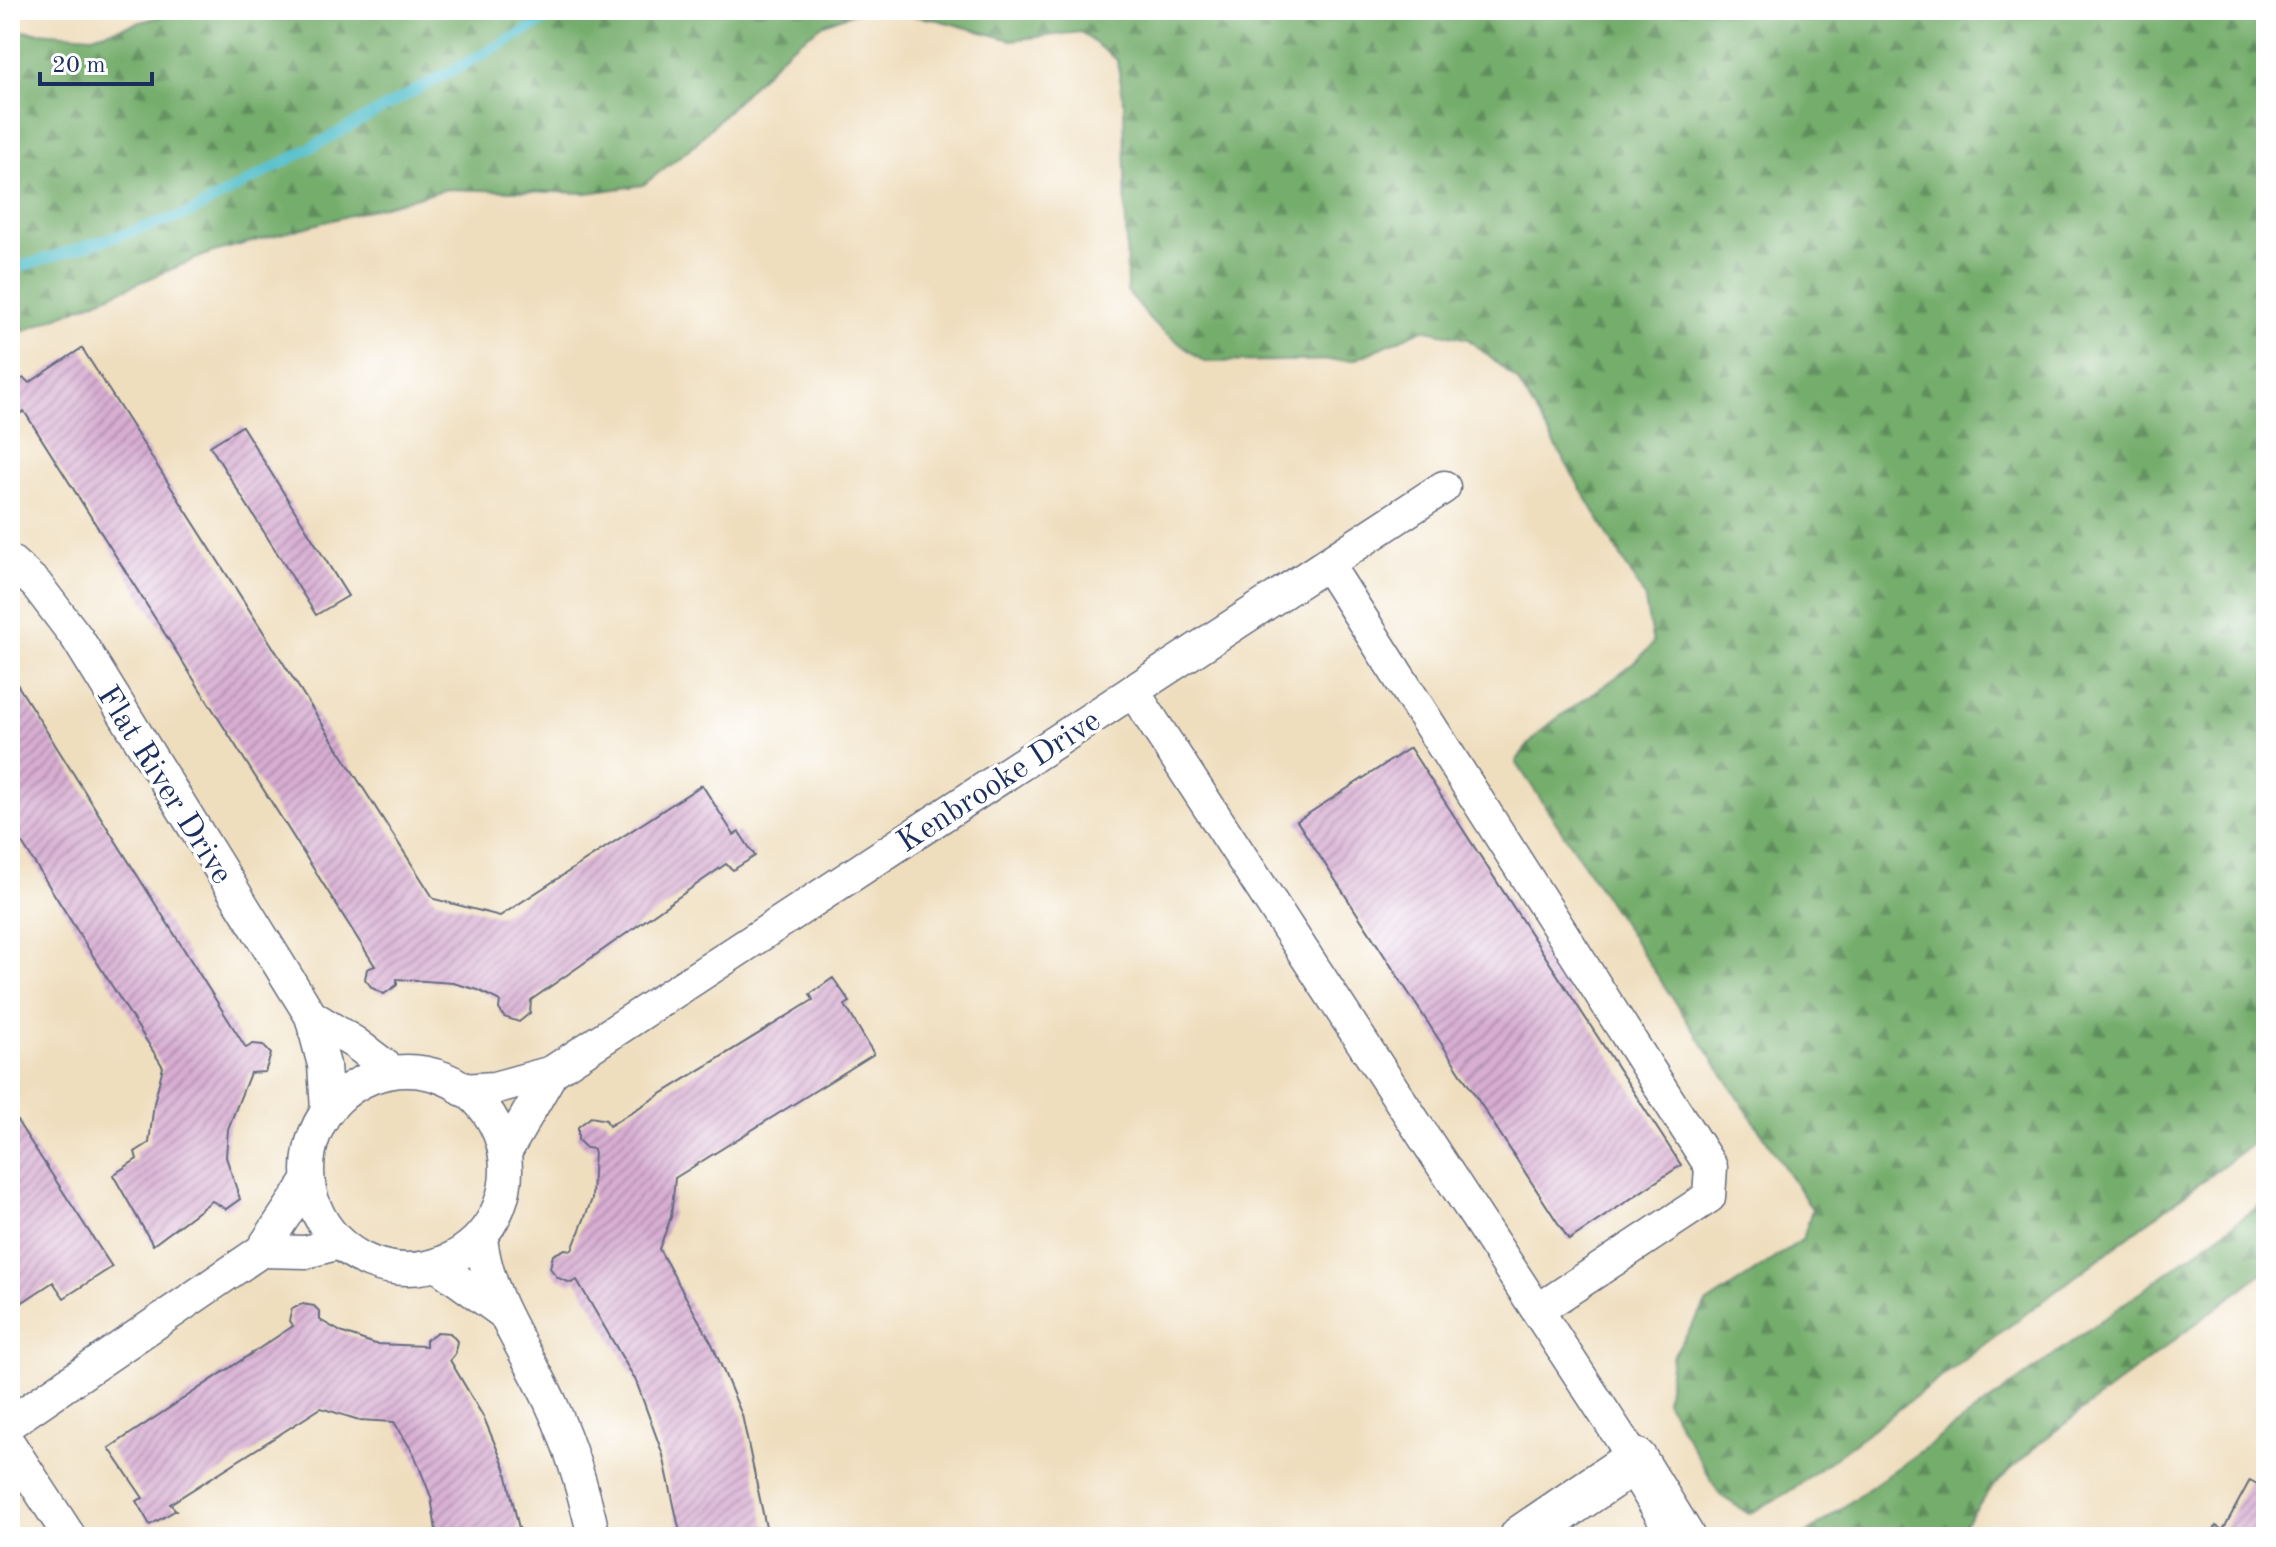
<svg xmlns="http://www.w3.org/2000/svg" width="2276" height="1547" font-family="'Old Standard TT',serif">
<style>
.forest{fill:url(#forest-firs);stroke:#486e65;stroke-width:2}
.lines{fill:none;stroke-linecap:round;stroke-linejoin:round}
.stream{stroke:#50bdc9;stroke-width:11}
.building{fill:url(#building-hatch)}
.street-casing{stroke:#656c80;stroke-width:35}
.secondary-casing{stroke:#656c80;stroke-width:47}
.street{stroke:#fff;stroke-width:32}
.secondary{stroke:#fff;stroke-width:44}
.labels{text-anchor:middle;stroke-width:7;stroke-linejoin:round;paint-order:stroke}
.street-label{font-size:32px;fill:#1b2f5e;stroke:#fff}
</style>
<defs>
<pattern id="forest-firs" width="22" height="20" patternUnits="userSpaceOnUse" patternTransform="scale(2)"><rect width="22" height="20" fill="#74ad6c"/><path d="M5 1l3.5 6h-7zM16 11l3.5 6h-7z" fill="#5e8d5c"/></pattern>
<pattern id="building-hatch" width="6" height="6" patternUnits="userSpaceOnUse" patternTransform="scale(2)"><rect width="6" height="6" fill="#d8aed2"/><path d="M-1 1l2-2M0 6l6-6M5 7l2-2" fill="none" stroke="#ae8eae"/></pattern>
</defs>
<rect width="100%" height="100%" fill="#fff"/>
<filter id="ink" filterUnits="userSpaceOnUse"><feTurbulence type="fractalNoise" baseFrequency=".0125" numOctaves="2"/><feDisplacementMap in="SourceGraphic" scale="16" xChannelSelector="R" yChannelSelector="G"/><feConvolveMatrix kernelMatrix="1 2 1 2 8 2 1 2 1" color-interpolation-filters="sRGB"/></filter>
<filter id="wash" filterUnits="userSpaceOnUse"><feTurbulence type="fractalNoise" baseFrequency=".006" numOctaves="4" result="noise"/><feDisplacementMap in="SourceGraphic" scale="32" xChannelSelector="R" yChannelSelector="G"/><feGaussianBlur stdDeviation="1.8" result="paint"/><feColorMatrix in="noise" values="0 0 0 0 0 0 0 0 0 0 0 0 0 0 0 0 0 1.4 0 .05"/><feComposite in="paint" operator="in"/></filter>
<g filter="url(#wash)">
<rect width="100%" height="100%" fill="#efdebe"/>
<g class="forest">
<path d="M183,10H862L824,24L788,49L694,145L643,185L587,193L447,189L210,253L10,337V30L92,36Z"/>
<path d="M872,10H2266V1133L1790,1491L1749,1514L1720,1495L1666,1401L1672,1357L1706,1304L1803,1239L1812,1209L1516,762C1548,709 1615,691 1653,643L1644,596L1517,380L1468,339L1423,329L1354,360L1204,362L1153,323L1127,291L1124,102L1117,60L1081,32L1011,40L938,20Z"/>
<path d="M2266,1201V1270L2041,1442L1995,1484L1955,1537H1802Z"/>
</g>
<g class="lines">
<path class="stream" d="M10,270L190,213L564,10"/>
</g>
<g id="blocks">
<g class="building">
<path d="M82,348L434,899L500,916L702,785L734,835L739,832L755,856L733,870L726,864L531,1000L530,1013L519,1022L504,1017L499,1009L500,1001L478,990L453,983L397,979V985L384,994L372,988L365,979L367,969L375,966L24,411L17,416L10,406V386L24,378L29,383Z"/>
<path d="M242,426L348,596L316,615L210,446Z"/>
<path d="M10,673L246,1048L253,1044L263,1045L271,1054L265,1072L250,1073L228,1129L226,1157L240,1199L226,1209L212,1201L153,1245L113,1175L137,1159L135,1152L149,1143L154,1103L163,1067L10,824Z"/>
<path d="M1410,748L1681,1165L1569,1240L1297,821Z"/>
<path d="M833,978L850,1002L845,1005L874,1054L675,1178L671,1217L659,1249L712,1344L742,1415L768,1537H681L663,1455L636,1381L577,1280L571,1283L558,1278L550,1268L553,1255L565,1249L572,1250L592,1199L594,1149L586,1148L578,1140V1127L591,1117L606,1120L609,1126L813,1000L810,994Z"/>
<path d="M10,1110L112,1267L64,1298L53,1282L18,1305L10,1293Z"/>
<path d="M302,1304L314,1306L320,1312V1320L343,1333L375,1344L426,1346V1340L437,1332L450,1333L457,1341L455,1354L450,1360L484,1418L505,1468L521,1537H437L431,1497L414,1454L394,1422L359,1420L321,1408L170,1504L176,1510L150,1525L136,1501L143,1498L109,1448L293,1326L289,1321L292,1309Z"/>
<path d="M2250,1480L2266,1489V1537H2211L2216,1526L2223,1530Z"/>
</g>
</g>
</g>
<g filter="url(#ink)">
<use href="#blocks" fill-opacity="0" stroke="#656c80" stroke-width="2"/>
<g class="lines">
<defs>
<g id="street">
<path d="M10,561L36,584L77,638L311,1016L324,1065L327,1110"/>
<path d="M1327,564L1711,1167L1709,1197L1538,1310"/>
<path d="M1133,691L1635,1460"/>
<path d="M311,1016L355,1043L392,1071"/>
<circle cx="407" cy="1170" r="99"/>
<path d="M463,1090L494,1088L552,1072L1444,487"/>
<path d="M505,1153L552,1072"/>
<path d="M481,1238C488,1302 528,1351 553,1408C572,1450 584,1492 594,1537"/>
<path d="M261,1251L306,1252L339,1243"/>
<path d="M438,1266L502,1312"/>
<path d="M10,1423L261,1251L308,1181"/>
<path d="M10,1445L70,1537"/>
</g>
<path id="secondary" d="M1522,1537L1635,1460L1682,1537"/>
</defs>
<use href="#street" class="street-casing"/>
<use href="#secondary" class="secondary-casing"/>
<use href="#street" class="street"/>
<use href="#secondary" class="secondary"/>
</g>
</g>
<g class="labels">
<g class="street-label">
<text transform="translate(998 780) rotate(-33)" y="11">Kenbrooke Drive</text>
<text transform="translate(166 784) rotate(58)" y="11">Flat River Drive</text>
</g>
</g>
<rect width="2276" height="1547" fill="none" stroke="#fff" stroke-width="40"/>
<path d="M40 72v12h112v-12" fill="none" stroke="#1b2f5e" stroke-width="4"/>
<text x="52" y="72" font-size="24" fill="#1b2f5e" stroke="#ffffff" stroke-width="6" paint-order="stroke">20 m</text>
</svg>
